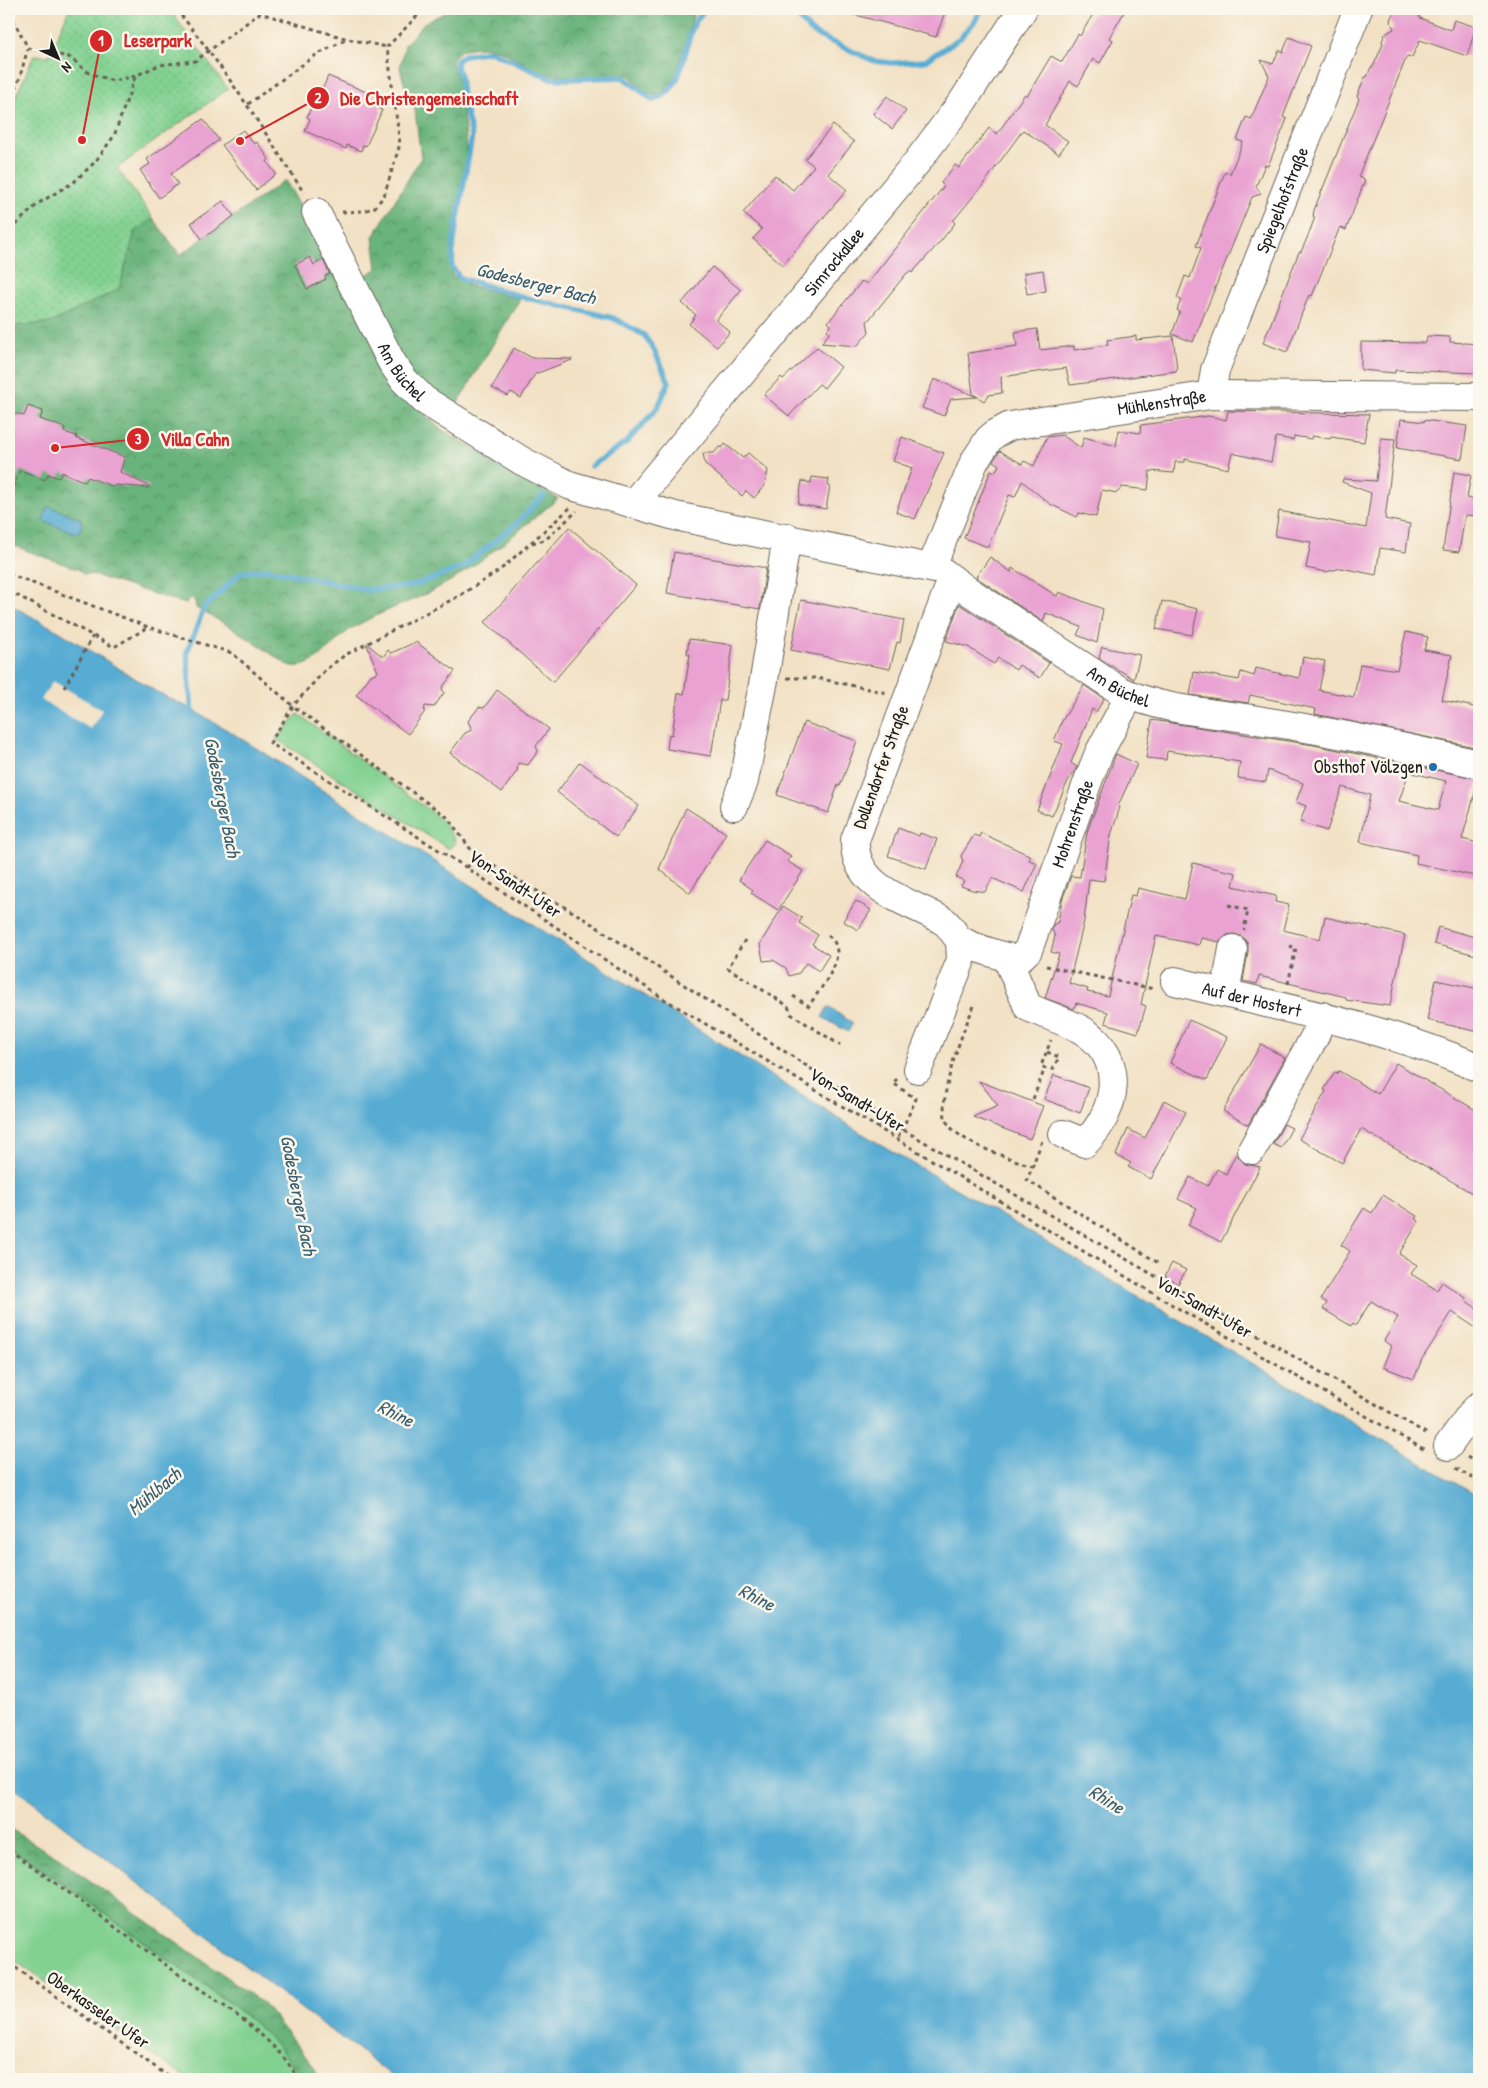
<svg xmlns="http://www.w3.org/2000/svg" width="1488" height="2088" font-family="'Patrick Hand',sans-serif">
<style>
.grass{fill:#82d191;stroke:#4f7656}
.forest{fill:url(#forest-crowns);stroke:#42684c}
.park{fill:url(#park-dots);stroke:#4f7656}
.water{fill:#57acd3;stroke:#3a6478}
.pier{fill:#f2e1c4}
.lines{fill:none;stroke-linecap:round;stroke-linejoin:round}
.stream{stroke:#57acd3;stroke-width:5.5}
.building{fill:#e9a2d1;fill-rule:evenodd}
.minor-casing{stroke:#676157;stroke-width:30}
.path{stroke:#676157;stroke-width:3;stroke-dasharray:4 4;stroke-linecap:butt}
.minor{stroke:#fff;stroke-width:28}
.poi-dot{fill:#1f6fb2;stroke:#fbf7ec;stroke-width:2}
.labels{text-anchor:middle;stroke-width:5;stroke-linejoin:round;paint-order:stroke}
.street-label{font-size:18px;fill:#1c1c1c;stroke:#fbf7ec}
.poi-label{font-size:18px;fill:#1c1c1c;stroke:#fbf7ec;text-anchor:end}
.water-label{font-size:19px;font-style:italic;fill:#375d6e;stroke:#fbf7ec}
.leader{fill:none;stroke:#d62828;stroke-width:2}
.callout-dot{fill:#d62828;stroke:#fbf7ec;stroke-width:2}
.mark-label{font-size:15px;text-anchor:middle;font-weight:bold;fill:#fff}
.callout-label{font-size:19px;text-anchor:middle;font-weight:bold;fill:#d62828;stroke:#fbf7ec;stroke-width:5;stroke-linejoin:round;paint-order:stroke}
</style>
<defs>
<pattern id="forest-crowns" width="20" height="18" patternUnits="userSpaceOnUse" patternTransform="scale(1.25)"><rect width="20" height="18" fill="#69b37b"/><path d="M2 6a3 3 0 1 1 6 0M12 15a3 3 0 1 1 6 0" fill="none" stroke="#569164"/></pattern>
<pattern id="park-dots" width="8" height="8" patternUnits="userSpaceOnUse" patternTransform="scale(1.25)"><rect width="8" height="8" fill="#82d191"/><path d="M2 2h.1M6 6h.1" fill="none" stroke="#70b37c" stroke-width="1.8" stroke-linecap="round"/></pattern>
</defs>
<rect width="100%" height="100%" fill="#fbf7ec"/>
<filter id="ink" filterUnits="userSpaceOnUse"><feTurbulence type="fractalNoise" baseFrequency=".02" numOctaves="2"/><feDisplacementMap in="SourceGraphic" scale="10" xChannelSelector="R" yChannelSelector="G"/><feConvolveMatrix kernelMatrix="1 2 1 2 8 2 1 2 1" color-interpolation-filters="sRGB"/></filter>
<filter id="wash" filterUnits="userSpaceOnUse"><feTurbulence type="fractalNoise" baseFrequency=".0096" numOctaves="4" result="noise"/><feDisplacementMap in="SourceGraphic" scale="20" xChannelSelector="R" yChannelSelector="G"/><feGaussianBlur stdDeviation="1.12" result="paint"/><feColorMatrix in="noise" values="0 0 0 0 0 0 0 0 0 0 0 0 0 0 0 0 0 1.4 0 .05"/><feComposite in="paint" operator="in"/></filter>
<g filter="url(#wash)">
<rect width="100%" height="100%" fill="#f2e1c4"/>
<g class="grass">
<path d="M298,714L426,808L444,823L456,842L449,849L276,739Z"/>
<path d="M9,1847C63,1883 115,1921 167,1959C213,1992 275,2029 301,2079H188L9,1957Z"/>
</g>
<g class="forest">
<path d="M452,9H699L694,13L676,77L661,95L656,96L646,92L628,75C604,76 579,78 555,75C516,69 506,38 461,50L453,58L452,64C460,78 460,93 462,109C465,130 468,143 466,165C463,203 446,237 452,275L469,285L520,299L450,416L412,383L359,279L377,269L373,237L421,158L415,110L408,98L400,68L405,45L424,23Z"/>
<path d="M285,180L326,248L399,391L442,430L541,487L558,499C518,530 479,567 434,590C408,603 380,612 354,627C333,639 315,673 288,665L231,627L196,608L195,601L191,597L186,604L90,574H83L80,570L9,544V326L50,323L119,289L135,231L153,218L180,255Z"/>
<path d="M9,1828L61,1860L264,2004L314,2067L320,2079H301C275,2029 213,1992 167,1959C115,1921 63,1883 9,1847Z"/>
</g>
<path class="park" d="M69,9H169L228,89L117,168L153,218L135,231L119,289L50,323L9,326V113L34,55L49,56Z"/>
<g class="water">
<path d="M48,506L81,519V529L76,533L43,521Z"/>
<path d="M9,604L60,632L157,692L191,709L234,734L858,1131L1479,1497V2079H396L355,2047L317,2021L9,1784Z"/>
<path d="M828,1007L853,1023L848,1032L822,1017Z"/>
</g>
<path class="pier" d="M53,681L102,710L91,729L41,700Z"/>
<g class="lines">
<g class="stream">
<path d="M790,9L811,31L819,36L874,61L892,63L925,61L960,38L974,22L982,9"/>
<path d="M591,466L627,442L658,407L669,382L654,350L644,335L613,318L523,297L460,278L452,267L453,246L472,136L462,97L460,75L456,67L457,60L465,55L490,51L550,78L567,79L623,77L653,100C685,92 682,50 694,25C696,19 701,14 705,9"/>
<path d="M192,715L187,652L204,608L240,573L267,569L368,590L412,586L463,567L517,523L544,495"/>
</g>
</g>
<g id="blocks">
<g class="building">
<path d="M853,9H946L936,37L852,14Z"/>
<path d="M1096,9H1126L1109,38L1113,40L1100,63L1093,59L1078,86L1070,81L1045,125L1068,141L1059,154L1023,130L982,186L953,221L955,223L940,242L912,273L910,271L906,274L867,322L869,332L857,346L821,343L830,333L827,330L831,325L828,322L862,281L867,284L944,186L941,183L955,165L959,168L989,128L997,134L1025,94L1027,96L1051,56L1062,62L1078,34L1080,36Z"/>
<path d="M1400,10L1405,12L1409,10L1418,14L1420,18L1451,30L1454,20L1476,27L1467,56L1420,40L1412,57L1407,56L1358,177L1365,180L1346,230L1340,227L1312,296L1309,295L1287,352L1263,343L1299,252H1301L1308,236L1315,217H1313L1314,210L1359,99L1357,96L1365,77H1367L1371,67H1373L1383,44L1382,41L1385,34L1394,29L1390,20L1393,13Z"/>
<path d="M1289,37L1311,46L1283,117L1287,119L1268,166L1265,165L1256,186L1261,194L1252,197L1193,342L1172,334L1180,312L1177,310L1181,300L1177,298L1185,276L1190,278L1201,248L1196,246L1225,172L1230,174L1243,142L1237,140L1246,117L1251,119L1269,76L1261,60L1273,64L1279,50L1283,52Z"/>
<path d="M328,76L383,99L379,109L382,110L373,131L366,146L363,145L361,151L347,145L346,149L305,131L310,119L307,117L320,86L323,88Z"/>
<path d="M887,96L906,111L892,129L873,114Z"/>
<path d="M203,119L219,140L171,174L178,184L159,198L140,170L150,164L147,159Z"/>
<path d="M833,125L854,142L828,174L847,190L783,265L753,239L762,229L743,213L775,175L793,190L814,166L805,159Z"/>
<path d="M243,130L254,144L257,142L269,159L267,162L276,174L256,190L222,145Z"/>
<path d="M223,201L234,216L202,239L191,223Z"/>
<path d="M310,257L314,265L323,260L330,274L325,276L326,279L307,289L295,265Z"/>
<path d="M712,267L741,290L716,320L730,332L717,347L689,324L696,315L682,303Z"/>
<path d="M1043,270L1046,291L1027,294L1024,273Z"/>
<path d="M1037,329L1040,350L1074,346V350L1108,345L1107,340L1136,336V340L1173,336L1177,369L1176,371L1070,385L1066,368L1001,377L1002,393L989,395L984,401L973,394L968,353L1017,346L1015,332Z"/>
<path d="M1427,336L1450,337V342L1479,344V373L1395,370V373L1361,370V342L1426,343Z"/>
<path d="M817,347L841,367L824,388L819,384L789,416L764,395L781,377L783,379Z"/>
<path d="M514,348L532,358L572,359V360L535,374L521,398L511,392L508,396L492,388Z"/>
<path d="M934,379L977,397L951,399L944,416L922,408Z"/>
<path d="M28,406L43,411L40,419L65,428L64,432L77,436L76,438L125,457L120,472L149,486L148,488L115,485L114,487L88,477L85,482L62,472L59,478L48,474L45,480L20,470L9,497V414H19L24,416Z"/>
<path d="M1228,411L1369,414L1364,442L1331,437L1330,439L1312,436L1311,439L1294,436L1293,440L1276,437L1271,462L1232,453L1228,469L1185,459V462H1175L1174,473L1150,471L1148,490L1122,487L1117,493L1102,490L1096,517L1079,513L1077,517L1050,504L1022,481L1015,497L1009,495L988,547L964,538L991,470L995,472L999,465L993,461L1000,451L1022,464L1024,461L1034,466L1047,437L1062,435L1081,448L1084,437L1116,446L1119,430L1140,433L1141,425L1209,416L1226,420Z"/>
<path d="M1401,419L1424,422V420L1467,426L1462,459L1397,448Z"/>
<path d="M902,437L944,453L915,519L896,512L912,468L893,461Z"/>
<path d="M1381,438L1395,439L1385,519L1410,524L1406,552L1380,548L1376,575L1341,568L1326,572L1306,568L1311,542L1275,536L1279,511L1366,528L1371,493L1342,482L1343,479L1376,481Z"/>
<path d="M725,444L743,458L748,453L768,470L765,485L754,498L746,491L742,496L705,464L703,453H714L720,446L722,448Z"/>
<path d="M1454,472L1471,475L1467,498L1479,499V516L1465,515L1459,552L1443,550Z"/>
<path d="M812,477L829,479L828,485L830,486L826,509L798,504L802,481L811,483Z"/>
<path d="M569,527L636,585L553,682L485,622Z"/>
<path d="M674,552L766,568L760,609L667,593Z"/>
<path d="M990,557L1011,572L1012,568L1057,596L1059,592L1103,609L1097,643L1077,635L1081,627L1046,613L1043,622L976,577Z"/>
<path d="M801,600L904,620L900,643L897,642L890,669L791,650Z"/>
<path d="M1162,601L1198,609L1192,635L1156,629Z"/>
<path d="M959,604L1049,663L1040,678L1019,665L1016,670L998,658L994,664L968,647L946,641Z"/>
<path d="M1406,632L1428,637L1424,650L1452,655L1442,700L1479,708V748L1315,714L1316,709L1250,695L1248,703L1190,695L1194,672L1239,680L1241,672L1254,676L1256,668L1299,678L1303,657L1325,661L1319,690L1354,697L1360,664L1397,670Z"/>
<path d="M689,639L733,645L725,700H720L711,756L667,749L669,734L672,735L678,693L684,694L690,654H687Z"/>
<path d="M416,642L455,671L442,688L444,693L434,707L425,706L424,713L408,734L356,695L371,675L378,672L366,643L383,657L388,650L391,653Z"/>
<path d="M1102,647L1140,655L1134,679L1099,658Z"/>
<path d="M1084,685L1104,699L1096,712L1092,709L1071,763L1077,767L1068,781L1052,816L1037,810L1063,744L1054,741L1062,721Z"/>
<path d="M497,690L549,729L536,746L538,751L528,765L518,763L517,771L502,792L450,753L465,733L472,730L468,721L479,707L484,708Z"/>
<path d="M1152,720L1314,745L1479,779L1462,839L1479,843V877L1416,863L1417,855L1360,842L1370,795L1342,787L1327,831L1300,822L1306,806L1296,802L1303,783L1268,770L1266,782L1238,778L1240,762L1167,751L1166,760L1146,758ZM1409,772L1446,781L1438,810L1399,801Z"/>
<path d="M804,722L857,741L840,786L838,785L828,813L777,795Z"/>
<path d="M1116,754L1137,764L1118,806L1120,807L1111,835L1104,881L1089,879L1084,921L1069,983L1088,989L1087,992L1108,996L1131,895L1136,896L1138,888L1185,899L1193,863L1236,873L1233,886L1276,896L1275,902L1289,905L1283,930L1320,939L1325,917L1405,935L1390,1006L1346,1000V997L1259,976L1257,984L1243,981L1248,952V944L1243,937L1235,934L1227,935L1220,942L1201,938L1199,945L1156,936L1141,1004L1146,1006L1138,1033L1105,1023L1108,1012L1076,1003L1074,1009L1045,998L1059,954L1051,952L1055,936L1052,930L1053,925L1058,922L1062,900L1071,876L1080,877L1087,832Z"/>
<path d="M580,762L639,806L616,837L557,792Z"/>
<path d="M686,808L726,833L690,893L659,869Z"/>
<path d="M898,828L919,836L920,833L937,839L926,869L888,856Z"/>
<path d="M981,833L1031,856L1029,860L1037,863L1024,892L992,878L985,892L972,890L961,886L964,881L956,877L963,861L961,856L974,835L979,837Z"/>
<path d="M765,840L791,856L787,861L803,871L778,910L751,893L753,890L739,880Z"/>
<path d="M856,901L871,910L858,930L843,921Z"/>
<path d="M783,906L802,918L799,923L818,935L812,944L829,955L819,971L806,963L799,973L789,976L786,968L773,960L763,961L760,944Z"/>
<path d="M1438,927L1479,938V947L1476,955L1434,944Z"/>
<path d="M1436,980L1479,989V1032L1427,1020Z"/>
<path d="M1189,1020L1227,1037L1207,1080L1170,1063Z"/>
<path d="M1261,1044L1285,1058L1248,1125L1223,1111Z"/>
<path d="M1396,1063L1479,1112V1197L1361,1129L1342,1163L1299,1139L1326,1091L1324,1090L1335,1072L1337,1073L1339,1071L1378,1094Z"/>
<path d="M1054,1075L1089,1088L1080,1113L1044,1099Z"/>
<path d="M979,1081L1043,1106L1030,1139L973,1117L998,1106Z"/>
<path d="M1164,1100L1186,1112L1151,1179L1128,1167L1131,1163L1116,1155L1128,1129L1145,1138Z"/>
<path d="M1284,1124L1292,1128L1281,1148L1273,1144Z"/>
<path d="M1236,1154L1245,1164L1260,1167L1221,1242L1188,1225L1197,1208L1178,1199L1190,1177L1208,1186L1217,1169L1226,1174Z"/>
<path d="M1383,1195L1417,1216L1415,1219L1419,1221L1399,1254L1417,1265L1411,1274L1437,1290L1442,1282L1466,1298L1465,1300L1479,1310V1330L1452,1312L1422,1359L1414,1379L1383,1367L1391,1346L1384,1341L1398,1317L1371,1301L1356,1325L1353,1323L1351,1326L1323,1309L1327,1303L1321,1299L1350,1251L1341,1245L1349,1232L1364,1208L1372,1213Z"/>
<path d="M1172,1263L1186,1270L1178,1284L1165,1276Z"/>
</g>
</g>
</g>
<g filter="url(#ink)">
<use href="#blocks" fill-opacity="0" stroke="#676157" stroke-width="1"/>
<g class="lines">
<defs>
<g id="minor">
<path id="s1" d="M316,212L391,361L404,380L424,400L522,461L569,485L675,516L940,570L967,590L1119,690C1164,712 1214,712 1263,721C1335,732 1407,748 1479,764"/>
<path id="s2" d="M1211,395L1215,370L1358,9"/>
<path id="s3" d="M633,504L917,162L963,101L1023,9"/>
<path id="s4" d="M932,566L974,462L989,439L995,434L1010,426L1211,395L1479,397"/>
<path id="s5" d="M952,579L855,840C853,890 911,901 945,922C951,927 955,936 960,940C968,945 1011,961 1019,958C1023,956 1025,953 1028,950L1089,778L1099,753L1130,695"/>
<path d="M734,806L744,781L764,680L787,537"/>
<path d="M1007,958L1028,1007C1045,1015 1065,1021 1082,1030C1127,1058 1118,1110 1085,1143L1063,1134"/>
<path id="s6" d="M1175,981C1277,1007 1382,1026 1479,1068"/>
<path d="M1225,993L1233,949"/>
<path d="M918,1069L961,960L960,940"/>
<path d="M1252,1150L1315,1036L1322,1016"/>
<path d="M1448,1446L1471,1414L1479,1406"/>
</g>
</defs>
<use href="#minor" class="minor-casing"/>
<g class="path">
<path d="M176,9C224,67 263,129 304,193"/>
<path d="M9,12L28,48L19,80L9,103"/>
<path d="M28,48L69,57L89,73L113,81L135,76L159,65L195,61L260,13L348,39L387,47"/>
<path d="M248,104L316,55L347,39"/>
<path d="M342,212L364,211L375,207L384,196L400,144L387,47L424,9"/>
<path d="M9,229L14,226L39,203L74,182L95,162L114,136L135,77"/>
<path d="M570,508L500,570L459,596L345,655L325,670L293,706L270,743L467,868L664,999L1176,1307L1425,1450"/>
<path d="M532,543L545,540L577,511"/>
<path d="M9,574L148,627L232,653L293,706L447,817L475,855L580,916L902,1129L1429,1435"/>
<path d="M9,591L114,647L147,628"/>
<path d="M787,678H817L887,693"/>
<path d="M64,688L93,636"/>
<path d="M467,868L475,855"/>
<path d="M1228,905L1248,910L1244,930"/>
<path d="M745,940L728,968L788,1006L791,1014L840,1045"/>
<path d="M1046,966L1154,989"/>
<path d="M1288,984L1296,948L1290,946"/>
<path d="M793,996L809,1006C821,986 854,952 826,934"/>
<path d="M974,1006C964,1028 937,1097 946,1120C956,1143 1010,1158 1032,1166"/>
<path d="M1047,1052L1059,1057L1052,1071"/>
<path d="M897,1079L893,1083L916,1099L897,1140"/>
<path d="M1033,1099L1045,1068L1041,1066L1051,1040"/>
<path d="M1042,1141L1027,1180L1160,1264"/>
<path d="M1467,1457L1479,1464"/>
<path d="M1456,1468L1479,1482"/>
<path d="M9,1850C63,1887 114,1927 166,1965C206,1995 276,2035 298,2079"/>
<path d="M9,1963L172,2079"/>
</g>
<use href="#minor" class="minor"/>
</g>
</g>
<circle class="poi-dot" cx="1433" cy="767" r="5"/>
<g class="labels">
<g class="street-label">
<text dy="6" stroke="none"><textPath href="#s2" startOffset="208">Spiegelhofstraße</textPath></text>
<text dy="6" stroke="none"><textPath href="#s3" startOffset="315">Simrockallee</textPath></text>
<text dy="6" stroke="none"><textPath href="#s1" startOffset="182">Am Büchel</textPath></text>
<text dy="6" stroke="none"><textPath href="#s4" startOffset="318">Mühlenstraße</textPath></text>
<text dy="6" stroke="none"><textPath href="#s1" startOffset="981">Am Büchel</textPath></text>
<text transform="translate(881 767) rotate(-70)" y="6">Dollendorfer Straße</text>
<text dy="6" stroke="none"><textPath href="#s5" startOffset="640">Mohrenstraße</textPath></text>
<text transform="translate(515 884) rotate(34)" y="6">Von-Sandt-Ufer</text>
<text dy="6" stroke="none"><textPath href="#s6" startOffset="79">Auf der Hostert</textPath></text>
<text transform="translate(857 1100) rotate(31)" y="6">Von-Sandt-Ufer</text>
<text transform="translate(1204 1307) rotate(30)" y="6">Von-Sandt-Ufer</text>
<text transform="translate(98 2010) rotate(35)" y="6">Oberkasseler Ufer</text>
</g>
<g class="poi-label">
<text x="1423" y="773">Obsthof Völzgen</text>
</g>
<g class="water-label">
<text transform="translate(536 283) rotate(14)" y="7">Godesberger Bach</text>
<text transform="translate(223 797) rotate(79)" y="7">Godesberger Bach</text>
<text transform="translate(299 1195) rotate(79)" y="7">Godesberger Bach</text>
<text transform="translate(396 1413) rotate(27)" y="7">Rhine</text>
<text transform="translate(154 1491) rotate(-40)" y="7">Mühlbach</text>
<text transform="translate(757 1597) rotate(27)" y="7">Rhine</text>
<text transform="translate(1107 1799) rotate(32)" y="7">Rhine</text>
</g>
</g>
<path class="leader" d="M82 140L101 41M240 141L318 98M55 448L138 439"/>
<g class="callout-dot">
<circle cx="82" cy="140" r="5"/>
<circle cx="240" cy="141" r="5"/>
<circle cx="55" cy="448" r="5"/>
<circle cx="101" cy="41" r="12"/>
<circle cx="318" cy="98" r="12"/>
<circle cx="138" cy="439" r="12"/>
</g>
<g class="mark-label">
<text x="101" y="46">1</text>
<text x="318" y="103">2</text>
<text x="138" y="444">3</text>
</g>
<g class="callout-label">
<text x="158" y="47">Leserpark</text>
<text x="429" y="105">Die Christengemeinschaft</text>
<text x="195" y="446">Villa Cahn</text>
</g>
<rect width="1488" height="2088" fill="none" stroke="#fbf7ec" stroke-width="30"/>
<g transform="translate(58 58) rotate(136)" stroke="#fbf7ec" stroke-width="4" paint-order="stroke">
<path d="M0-4L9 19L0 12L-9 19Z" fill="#1c1c1c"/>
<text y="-8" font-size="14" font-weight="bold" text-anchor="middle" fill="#1c1c1c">N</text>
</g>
</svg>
